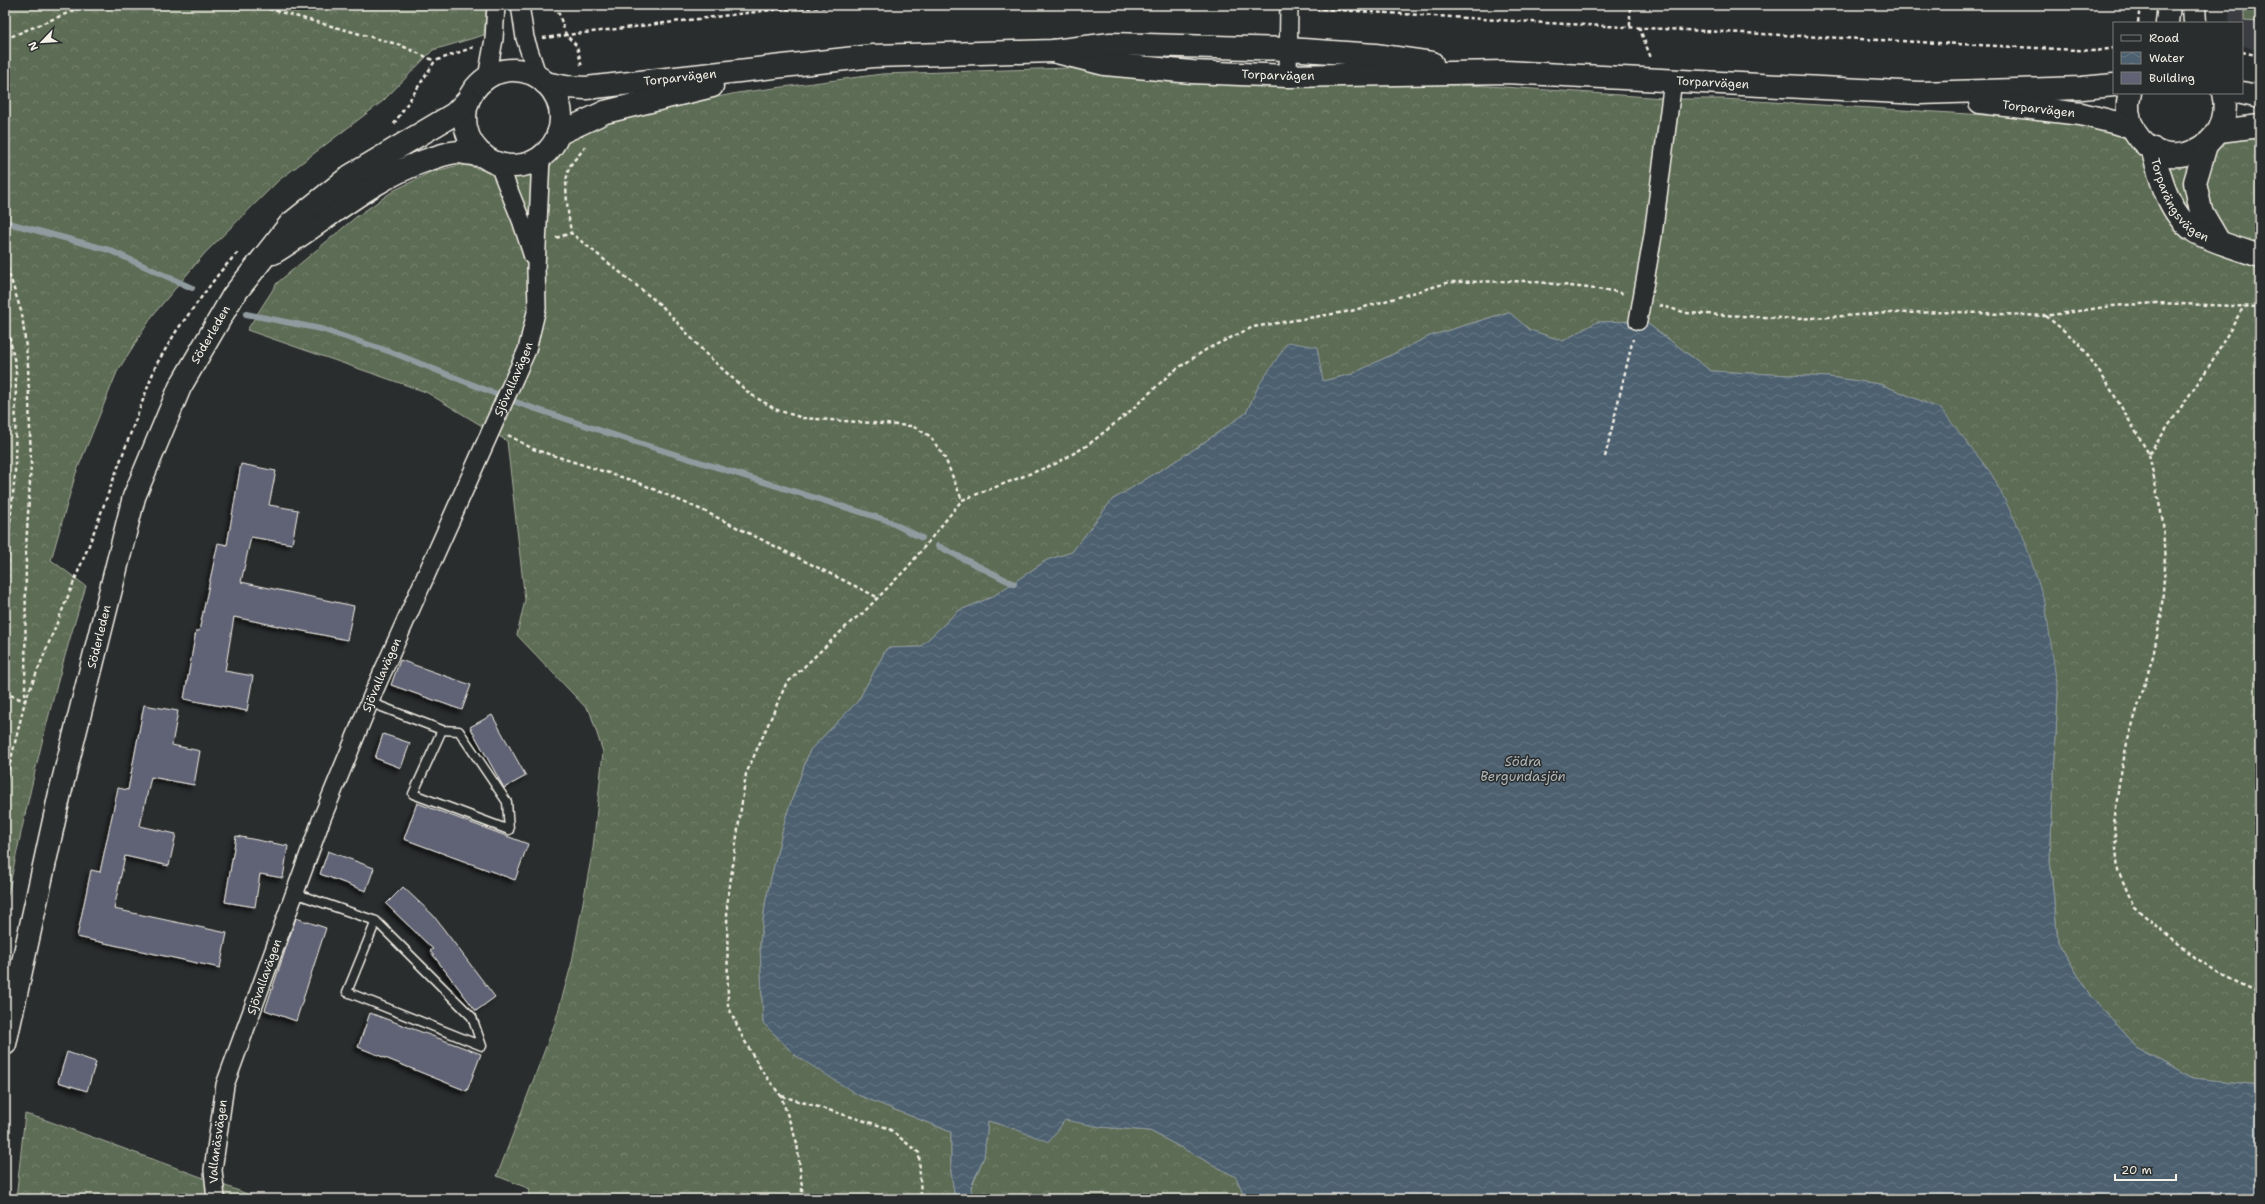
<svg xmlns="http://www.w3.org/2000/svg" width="2265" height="1204" font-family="'Shantell Sans',sans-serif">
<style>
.built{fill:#3a3d43}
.grass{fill:#5d6c54;stroke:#a8ae9e}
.forest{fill:url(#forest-crowns);stroke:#a8ae9e}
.water{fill:url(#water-waves);stroke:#909ba0}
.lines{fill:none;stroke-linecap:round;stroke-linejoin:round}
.stream{stroke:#909ba0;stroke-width:6}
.building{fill:#616375;stroke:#f4f1e8;filter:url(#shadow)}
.lane-casing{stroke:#f4f1e8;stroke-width:11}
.street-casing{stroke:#f4f1e8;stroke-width:20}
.secondary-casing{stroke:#f4f1e8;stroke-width:25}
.path{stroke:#f4f1e8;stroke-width:2.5;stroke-dasharray:4 3;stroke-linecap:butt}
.lane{stroke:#2a2d2e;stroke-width:8}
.street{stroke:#2a2d2e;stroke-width:17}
.secondary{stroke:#2a2d2e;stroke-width:22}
.labels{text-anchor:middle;stroke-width:3;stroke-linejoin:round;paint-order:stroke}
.street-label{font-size:12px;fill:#f4f1e8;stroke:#2a2d2e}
.water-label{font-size:13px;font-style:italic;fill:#b1b7b8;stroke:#2a2d2e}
</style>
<defs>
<pattern id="forest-crowns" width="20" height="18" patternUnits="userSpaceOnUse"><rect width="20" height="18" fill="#5d6c54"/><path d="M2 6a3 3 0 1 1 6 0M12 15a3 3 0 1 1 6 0" fill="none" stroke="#75816d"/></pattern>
<pattern id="water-waves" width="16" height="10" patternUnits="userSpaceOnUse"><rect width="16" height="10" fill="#4d6170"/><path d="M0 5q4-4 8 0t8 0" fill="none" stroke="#677884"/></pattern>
<filter id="shadow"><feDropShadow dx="-3.5" dy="3.5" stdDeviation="2" flood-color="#0009"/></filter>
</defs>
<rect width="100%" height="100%" fill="#2a2d2e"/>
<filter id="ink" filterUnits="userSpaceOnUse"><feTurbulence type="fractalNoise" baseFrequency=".025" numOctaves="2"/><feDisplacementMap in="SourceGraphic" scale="8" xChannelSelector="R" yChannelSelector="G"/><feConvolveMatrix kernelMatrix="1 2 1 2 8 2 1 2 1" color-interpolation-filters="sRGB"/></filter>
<g filter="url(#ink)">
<path class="built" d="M2230,5H2260V52L2242,45V23H2229Z"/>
<path class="grass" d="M2244,5H2260V22L2244,21Z"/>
<g class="forest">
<path d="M5,5H487L484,35L433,50L383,101L279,180L205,253L153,315L117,372L76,473L51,560L86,586C52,692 27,800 5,909Z"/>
<path d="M1069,68L1178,81L1383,82L1489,86L1678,99H1723L2017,117L2098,127L2118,133L2145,155H2206L2230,140L2260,135V1085L2193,1078L2136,1047L2091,997L2058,942L2050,860L2058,692L1941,409L1880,384L1829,377L1711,371L1648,324L1638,321L1597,322L1563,341L1530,330L1508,312L1430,336L1352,374L1323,381L1259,385L1246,413L1190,452L1112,500L1072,552L1047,560L992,597L958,611L920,647L887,648L858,701L810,750L786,816L766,899L760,943L763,1023L858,1095L951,1132V1172L955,1199H527L530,1189L497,1176L555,1023L572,962L593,848L603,752L590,712L517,635L525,600L507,441L426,392L247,330L277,283L356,217L393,191L431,172L464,164L488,172L523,176L549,164L570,138L602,121L737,93L882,74Z"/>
<path d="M25,1114L43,1119L261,1199H16Z"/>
<path d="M1065,1119L1100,1127L1150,1131L1236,1177L1245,1199H972L971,1188L984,1157L988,1121L1012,1128Z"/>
</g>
<path class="water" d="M1509,312L1530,330L1563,341L1597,322L1638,321L1648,324L1711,371L1829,377L1880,384L1941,409L1991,473L2023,536L2045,603L2058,692L2050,860L2058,942L2091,997L2136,1047L2193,1078L2260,1085V1199H1245L1236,1177L1150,1131L1100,1127L1065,1120L1049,1142L1012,1128L988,1121L984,1157L971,1187L972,1199H955L951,1172V1132L858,1095L795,1055L763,1023L760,943L766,899L786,816L810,750L858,701L887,648L920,647L958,611L992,597L1047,560L1072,552L1112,500L1190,452L1246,413L1259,385L1288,342L1317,347L1323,381L1352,374L1430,336Z"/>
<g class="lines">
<g class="stream">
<path d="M5,222L109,250L192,288"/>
<path d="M246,314L321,329L391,352L521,404L626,439L886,520L922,538"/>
<path d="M938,546L1014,584"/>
</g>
</g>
<g class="building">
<path d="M241,464L276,471L269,505L298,510L292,544L251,537L241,582L354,606L347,640L234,617L225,671L253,676L247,711L184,699L196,631H199L218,543L227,545Z"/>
<path d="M400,660L471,685L462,710L391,685Z"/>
<path d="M144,705L178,711L172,745L200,751L194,785L151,777L140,826L176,834L169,866L125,856L114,909L227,933L220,968L77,937L91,870L100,872L118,788L128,790Z"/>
<path d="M492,715L526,776L504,788L470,727Z"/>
<path d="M383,734L410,743L401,768L375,758Z"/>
<path d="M417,803L528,844L515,880L404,839Z"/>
<path d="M236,836L288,846L283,878L260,874L255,907L225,902Z"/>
<path d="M328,851L374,868L366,891L320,874Z"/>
<path d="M403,887L433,915L495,997L476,1011L430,951L433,949L386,904Z"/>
<path d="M296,918L326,928L296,1021L265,1010Z"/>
<path d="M370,1013L481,1054L467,1091L358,1047Z"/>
<path d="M67,1052L96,1062L87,1091L58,1082Z"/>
</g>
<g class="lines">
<defs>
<g id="lane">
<path d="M369,702L442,730L413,794L509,830L507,802L459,731L442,730"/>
<path d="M294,893L376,921L347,992L482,1046L472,1017L376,921"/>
</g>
<g id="street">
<path d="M520,5L525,38L538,77"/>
<path d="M1288,76L1289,5"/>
<path d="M487,78L494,39L496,5"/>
<path d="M498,163L521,220L533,257"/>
<path d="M1638,321L1653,235L1673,80"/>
<path id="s1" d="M216,1199L213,1170L225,1085L322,818L375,689L527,350L537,308L536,268L541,157"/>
</g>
<g id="secondary">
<path d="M2194,5L2195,23"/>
<path d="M2167,23L2169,5"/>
<path id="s2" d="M1053,51L1105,64L1192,72L1288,76L1505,72L1920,93L2082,88L2114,85"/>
<circle cx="513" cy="118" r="48"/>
<path id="s3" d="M545,83L566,87L586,88L873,56L1053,51L1111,44L1288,49L1375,55L1432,63"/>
<path d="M2130,93C2126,106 2128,120 2135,132C2164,180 2237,147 2223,93"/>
<path d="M2242,93L2260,97"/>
<path id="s4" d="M1980,102L2081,114L2133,127"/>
<path d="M2219,131L2260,126"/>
<path d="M558,134L605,112L712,86"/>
<path d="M2206,145L2195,182L2201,211L2218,240"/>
<path id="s5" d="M2152,148C2160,177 2168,213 2194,231C2205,239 2245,251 2260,256"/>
<path d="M273,253C325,222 368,180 427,160C437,157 449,152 459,152C467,153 476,155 484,156"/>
<path id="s6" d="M5,1044L60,793L134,497L180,387L233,296L290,224L350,176L454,114L468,100"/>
</g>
</defs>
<use href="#lane" class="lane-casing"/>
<use href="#street" class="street-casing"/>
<use href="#secondary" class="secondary-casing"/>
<g class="path">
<path d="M255,5L400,45L435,61"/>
<path d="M556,5L566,35L577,46L582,68"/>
<path d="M1243,5L1271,6"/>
<path d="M1308,8L1547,23L2096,51L2114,48"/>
<path d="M2138,23L2140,5"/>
<path d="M1630,26V5"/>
<path d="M1639,27L1651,58"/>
<path d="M543,38L771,10L861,5"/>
<path d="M5,39L87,5"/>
<path d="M2242,52L2260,56"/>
<path d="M394,124L435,61L474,47"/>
<path d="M585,146C581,154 574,159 570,166C562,181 569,217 571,233L662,306L707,355L750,394L777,410L803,418L912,426L930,436L945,458L962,500"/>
<path d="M556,238L571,233"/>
<path d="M5,261L22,314L28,365L31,464L26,548L25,701L5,693"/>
<path d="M1659,305L1687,313L1798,319L1888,313L1958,312L2045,316L2112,306L2156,303L2260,307"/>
<path d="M5,316L16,368L15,475L9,531L5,675"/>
<path d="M2046,316L2079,343L2107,383L2149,454L2163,522L2165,566L2161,617L2153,656L2127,743L2119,783L2114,824L2118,870L2134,907L2196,958L2222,975L2260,993"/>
<path d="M508,435L533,449L637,482L704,511L877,597"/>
<path d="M2149,454L2208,368L2244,306"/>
<path d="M1605,457L1633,339"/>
<path d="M5,784L25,701L89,545L156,365L177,330L220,272L238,252"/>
<path d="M782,1096L888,1128L919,1153L921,1199"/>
<path d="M802,1199V1187L797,1143L781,1096L762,1071L743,1038L728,1006L727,905L746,774L786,684L853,620L862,614L908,567L962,500L1055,464L1088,445L1128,413L1172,372L1207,349L1253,327L1351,311L1450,282L1529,281L1613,291L1624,294"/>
</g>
<use href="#lane" class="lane"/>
<use href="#street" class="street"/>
<use href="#secondary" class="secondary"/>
</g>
</g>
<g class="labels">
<g class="street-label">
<text dy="4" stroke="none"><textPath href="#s2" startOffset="227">Torparvägen</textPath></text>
<text dy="4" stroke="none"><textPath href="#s3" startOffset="136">Torparvägen</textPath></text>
<text dy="4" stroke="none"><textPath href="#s2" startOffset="662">Torparvägen</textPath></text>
<text dy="4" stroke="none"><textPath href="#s4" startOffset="59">Torparvägen</textPath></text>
<text dy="4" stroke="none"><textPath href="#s5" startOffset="61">Torparängsvägen</textPath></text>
<text dy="4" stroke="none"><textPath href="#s6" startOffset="742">Söderleden</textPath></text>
<text dy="4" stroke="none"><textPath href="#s1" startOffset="878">Sjövallavägen</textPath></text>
<text dy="4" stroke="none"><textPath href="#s6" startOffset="418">Söderleden</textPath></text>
<text dy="4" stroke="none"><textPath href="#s1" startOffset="554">Sjövallavägen</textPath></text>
<text dy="4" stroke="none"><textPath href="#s1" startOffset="230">Sjövallavägen</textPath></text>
<text dy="4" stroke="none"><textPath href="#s1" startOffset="58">Vallanäsvägen</textPath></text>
</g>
<g class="water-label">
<text x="1523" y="766">Södra<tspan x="1523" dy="15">Bergundasjön</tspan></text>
</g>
</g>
<rect width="2265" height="1204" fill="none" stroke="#2a2d2e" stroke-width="20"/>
<rect x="10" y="10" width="2245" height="1184" fill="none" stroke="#f4f1e8" stroke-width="1.5" filter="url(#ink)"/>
<rect x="2113" y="22" width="130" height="72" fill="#2a2d2e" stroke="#7b7b78"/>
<rect x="2121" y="35" width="20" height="6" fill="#2a2d2e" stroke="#7b7b78"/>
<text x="2149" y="42" font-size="12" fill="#f4f1e8">Road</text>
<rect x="2121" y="52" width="20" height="12" fill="url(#water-waves)" stroke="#7b7b78"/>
<text x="2149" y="62" font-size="12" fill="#f4f1e8">Water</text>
<rect x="2121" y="72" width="20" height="12" fill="#616375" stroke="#7b7b78"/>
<text x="2149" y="82" font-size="12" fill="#f4f1e8">Building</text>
<g transform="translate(42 42) rotate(245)" stroke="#2a2d2e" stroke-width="3" paint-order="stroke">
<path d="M0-3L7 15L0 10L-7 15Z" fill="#f4f1e8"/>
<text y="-6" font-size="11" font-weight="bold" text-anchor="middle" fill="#f4f1e8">N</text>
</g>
<path d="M2115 1174v6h61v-6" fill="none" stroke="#f4f1e8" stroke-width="2"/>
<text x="2121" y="1174" font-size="12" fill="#f4f1e8" stroke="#2a2d2e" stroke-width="3" paint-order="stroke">20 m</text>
</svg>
